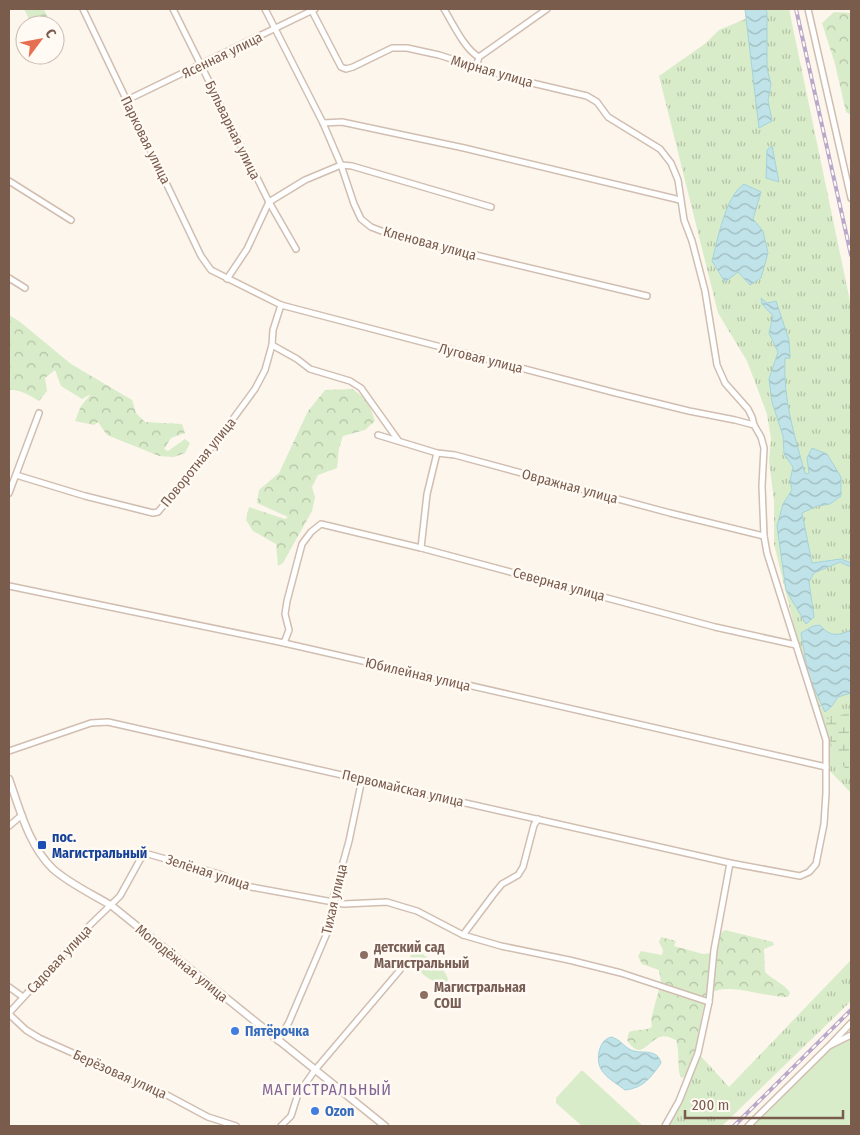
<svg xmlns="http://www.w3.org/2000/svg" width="860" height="1135" font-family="'Fira Sans Condensed',sans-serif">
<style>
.grass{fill:url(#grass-tufts)}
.forest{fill:url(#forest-crowns)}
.wetland{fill:url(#wetland-marsh)}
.garden{fill:#d8ecc9}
.water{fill:url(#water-waves);stroke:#a5d3da}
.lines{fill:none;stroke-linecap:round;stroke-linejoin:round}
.minor-casing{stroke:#d1beb0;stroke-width:8}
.tertiary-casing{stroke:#d1beb0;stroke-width:9}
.minor{stroke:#fff;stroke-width:5}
.tertiary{stroke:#fff;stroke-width:6}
.rail-casing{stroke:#b9a8c9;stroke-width:4}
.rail{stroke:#fffaf3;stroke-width:2;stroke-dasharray:5.5;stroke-linecap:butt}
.transit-dot{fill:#1a4fb4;stroke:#fffaf3;stroke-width:2}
.education-dot{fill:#8d6e63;stroke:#fffaf3;stroke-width:2}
.shop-dot{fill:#3f7fe0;stroke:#fffaf3;stroke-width:2}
.labels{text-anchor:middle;stroke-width:5;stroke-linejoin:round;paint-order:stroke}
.street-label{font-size:14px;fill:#7a5c4d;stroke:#fffaf3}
.transit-label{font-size:14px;font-weight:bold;fill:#164399;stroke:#fffaf3;text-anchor:start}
.education-label{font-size:14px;font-weight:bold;fill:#785e54;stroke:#fffaf3;text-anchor:start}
.shop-label{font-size:14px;font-weight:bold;fill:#366cbe;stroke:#fffaf3;text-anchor:start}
.quarter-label{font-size:16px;letter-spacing:1px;fill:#846695;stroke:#fffaf3}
</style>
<defs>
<pattern id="grass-tufts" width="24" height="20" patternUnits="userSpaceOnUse" patternTransform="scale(1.25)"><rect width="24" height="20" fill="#d8ecc9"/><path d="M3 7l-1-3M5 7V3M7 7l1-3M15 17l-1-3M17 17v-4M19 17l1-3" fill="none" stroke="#b4c2a5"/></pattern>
<pattern id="forest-crowns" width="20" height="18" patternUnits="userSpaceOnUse" patternTransform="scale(1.25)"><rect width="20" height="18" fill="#d8ecc9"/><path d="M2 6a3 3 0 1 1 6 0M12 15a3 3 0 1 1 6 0" fill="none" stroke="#b4c2a5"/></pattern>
<pattern id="wetland-marsh" width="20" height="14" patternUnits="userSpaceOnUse" patternTransform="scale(1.25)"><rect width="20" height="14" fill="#d8ecc9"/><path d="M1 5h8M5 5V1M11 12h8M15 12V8" fill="none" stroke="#b4c2a5"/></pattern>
<pattern id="water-waves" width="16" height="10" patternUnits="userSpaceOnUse" patternTransform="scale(1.25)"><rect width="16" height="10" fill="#bfe3e8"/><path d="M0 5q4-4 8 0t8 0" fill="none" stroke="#a0bbbe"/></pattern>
</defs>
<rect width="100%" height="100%" fill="#fdf6ec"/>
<g class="grass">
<path d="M769,9H789L851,306V793L826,767V740L798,642L774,544V502L769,461L771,439L767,414L747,361L718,313L659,76L706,43L719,30Z"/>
<path d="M851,960V1001L722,1126H666L698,1053L729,1087Z"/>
</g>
<g class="forest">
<path d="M24,9H44L51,25H32Z"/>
<path d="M834,12L851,13V115L846,112L835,64L822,23Z"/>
<path d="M9,315L19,321L71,364L132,400L136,413L145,422L182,424L185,433L171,438L164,449L168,451L185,439L190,443L185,453L174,457L159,456L107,435L98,422L94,425L75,421L81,406L91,394L82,399L61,386L55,370L45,378L47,391L39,401C29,395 20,389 9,390Z"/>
<path d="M352,389C367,398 370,405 375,421L365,430L343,436L339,448L337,468L318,475L312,487L315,497L312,511L283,563L278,566L276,544L253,531L246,520L249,507L285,519L288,517L257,503L259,490L279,473L308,411L325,390Z"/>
<path d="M725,930L773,942L774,945L764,949L765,972C773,980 785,984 790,993L788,997C769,997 750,990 731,989C723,989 715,989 710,995C700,1006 701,1033 696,1047C693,1056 689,1066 686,1076L682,1078L680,1076C677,1064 680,1052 676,1040C671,1038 665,1035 660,1037C647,1041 641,1062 627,1040L629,1032C637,1029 645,1031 652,1027L651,1019L661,982L659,970L642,964L638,956L641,951L662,955L663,950L659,942L661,937L676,941L674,946L703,954L712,953L718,947L721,933Z"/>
</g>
<path class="wetland" d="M851,712V775L834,755L825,720Z"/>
<g class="garden">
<path d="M416,951C427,956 446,968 448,980L445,984C433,985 412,968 410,956Z"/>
<path d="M851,1033V1126H746L827,1046Z"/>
<path d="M581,1071H583L643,1126H582L556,1103V1098Z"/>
</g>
<g class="water">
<path d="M745,9H766L767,13V69L771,84L768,100L772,121L759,128Z"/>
<path d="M772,146L779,182L766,178L767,150Z"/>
<path d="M744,184L761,192L753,219L763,231L768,253L761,278L750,285L738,272L725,282L712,261C718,239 725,197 744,184Z"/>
<path d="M761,298L767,303L776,301L789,340L790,358H785C783,399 794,434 805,473L808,474L809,473L807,458L812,448L827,454L841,477V496L830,504L817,506L802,513L812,563L841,559L851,563V567L840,562L814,573L809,582L814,617L806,624L786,590L777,526L783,504L792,490L790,481L793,467L784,454L783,436L772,402L769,379L778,352L769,333L773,316L762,304Z"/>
<path d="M820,625C830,637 838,636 851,630V693L838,697L832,706L825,712L808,675L801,633L813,626Z"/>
<path d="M611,1037C620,1039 623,1046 631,1050C641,1055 657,1047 661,1063C651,1077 644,1088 625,1090C611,1079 595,1073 599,1052C601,1044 603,1040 611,1037Z"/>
</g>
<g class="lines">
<defs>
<g id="minor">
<path d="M173,9L269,202L296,249"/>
<path d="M265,9L323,123L341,165L354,204L361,219L371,227L392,235L647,296"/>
<path d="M444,9C452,22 465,50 479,57"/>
<path d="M808,9L851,198"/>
<path d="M312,11L341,67L346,69L353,67L392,48H407L439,55L511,78L587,96L597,102L608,117L660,149L671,163L678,180L684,220L692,241L705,291L717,365L725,383L748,409L752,417L754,425"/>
<path d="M476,67L479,57L547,9"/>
<path d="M127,100L315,9"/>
<path d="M323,123L342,122L464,148L680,200"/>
<path d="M9,181L71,220"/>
<path d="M9,278L25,288"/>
<path d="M227,279L247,249L269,202L305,180L341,165L352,166L491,207"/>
<path d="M272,345L297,359L310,369L350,381L361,388L398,440"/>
<path d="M378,435L437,453L455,455L670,513L764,536"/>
<path d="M16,475L85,496L153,513L158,512L219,438L255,389L265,370L272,345L273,330L281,305"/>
<path d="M9,493L39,413"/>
<path d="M421,548L427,494L437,453"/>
<path d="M9,586L284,643L826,767"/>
<path d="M284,643L289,630L285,614L287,601L302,544L311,532L321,524L421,548L715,627L796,645"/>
<path d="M9,751L91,723L108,722L730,863L800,876L809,872L816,864L824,824L826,793V740L767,553L764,536L762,486L764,448L761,437L754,425L735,420L689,411L616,393L281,305L211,270L201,256L83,9"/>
<path d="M9,826L22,815"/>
<path d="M463,935L493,895L502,884L518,875L523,867L534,825L538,819"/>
<path d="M9,987L23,997"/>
<path d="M9,1013L89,926L120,896L141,858L148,854L219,874L251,887L344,904L387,902L400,906L417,911L463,935L501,946L569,960L621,973L709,1002"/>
<path d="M9,1014L26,1030L39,1038L165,1094L208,1117L236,1126"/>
<path d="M278,1041L289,1022L327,933L334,909L332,902L349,841L362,779"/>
<path d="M831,1044L851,1023"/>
<path d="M281,1126L291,1116L298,1094L315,1070L400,970"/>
<path d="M665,1126L679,1101L698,1053L709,1002L714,950L730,863"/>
<path d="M748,1126L829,1046L851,1035"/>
</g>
<path id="tertiary" d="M9,779C20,810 29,846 53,869C70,884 92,894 112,906L385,1126"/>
</defs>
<use href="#minor" class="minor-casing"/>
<use href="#tertiary" class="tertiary-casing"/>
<use href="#minor" class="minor"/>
<use href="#tertiary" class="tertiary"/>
<defs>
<g id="rail">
<path d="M796,9L851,255"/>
<path d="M734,1126L851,1010"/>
</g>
</defs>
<use href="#rail" class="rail-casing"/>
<use href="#rail" class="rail"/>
</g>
<rect class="transit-dot" x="37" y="840" width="10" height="10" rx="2.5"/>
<g class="education-dot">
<circle cx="364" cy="955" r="5"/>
<circle cx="424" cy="995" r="5"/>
</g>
<g class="shop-dot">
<circle cx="235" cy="1031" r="5"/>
<circle cx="315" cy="1111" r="5"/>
</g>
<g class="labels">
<g class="street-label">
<text transform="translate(222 55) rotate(-26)" y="5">Ясенная улица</text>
<text transform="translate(492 71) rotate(16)" y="5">Мирная улица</text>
<text transform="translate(233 130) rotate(64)" y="5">Бульварная улица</text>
<text transform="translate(146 140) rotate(64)" y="5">Парковая улица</text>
<text transform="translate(430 243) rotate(15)" y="5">Кленовая улица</text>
<text transform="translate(481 358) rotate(14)" y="5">Луговая улица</text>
<text transform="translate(198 462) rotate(-51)" y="5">Поворотная улица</text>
<text transform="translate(570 486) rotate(15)" y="5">Овражная улица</text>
<text transform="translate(559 584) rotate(15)" y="5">Северная улица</text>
<text transform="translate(418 674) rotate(13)" y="5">Юбилейная улица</text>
<text transform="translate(403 788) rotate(13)" y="5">Первомайская улица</text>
<text transform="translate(208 872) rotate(18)" y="5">Зелёная улица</text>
<text transform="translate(334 899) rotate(-77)" y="5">Тихая улица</text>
<text transform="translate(59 959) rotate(-47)" y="5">Садовая улица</text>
<text transform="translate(182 963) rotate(39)" y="5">Молодёжная улица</text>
<text transform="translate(120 1074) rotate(24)" y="5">Берёзовая улица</text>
</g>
<g class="transit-label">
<text x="52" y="842">пос.<tspan x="52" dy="16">Магистральный</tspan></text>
</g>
<g class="education-label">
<text x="374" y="952">детский сад<tspan x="374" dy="16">Магистральный</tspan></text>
<text x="434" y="992">Магистральная<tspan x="434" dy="16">СОШ</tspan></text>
</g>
<g class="shop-label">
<text x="245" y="1036">Пятёрочка</text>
<text x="325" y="1116">Ozon</text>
</g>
<g class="quarter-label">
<text x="327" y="1095">МАГИСТРАЛЬНЫЙ</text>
</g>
</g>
<rect width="860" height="1135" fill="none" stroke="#7a5c4d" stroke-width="20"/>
<g transform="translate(40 40) rotate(58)"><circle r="24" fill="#fffaf3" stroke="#cabbb1"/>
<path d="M0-4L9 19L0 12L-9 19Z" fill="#e76f51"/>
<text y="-8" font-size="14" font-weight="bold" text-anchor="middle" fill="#7a5c4d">С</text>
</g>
<path d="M685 1110v8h158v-8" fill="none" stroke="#7a5c4d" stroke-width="2.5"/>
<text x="692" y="1110" font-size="15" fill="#7a5c4d" stroke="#fffaf3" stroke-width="4" paint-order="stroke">200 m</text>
</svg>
